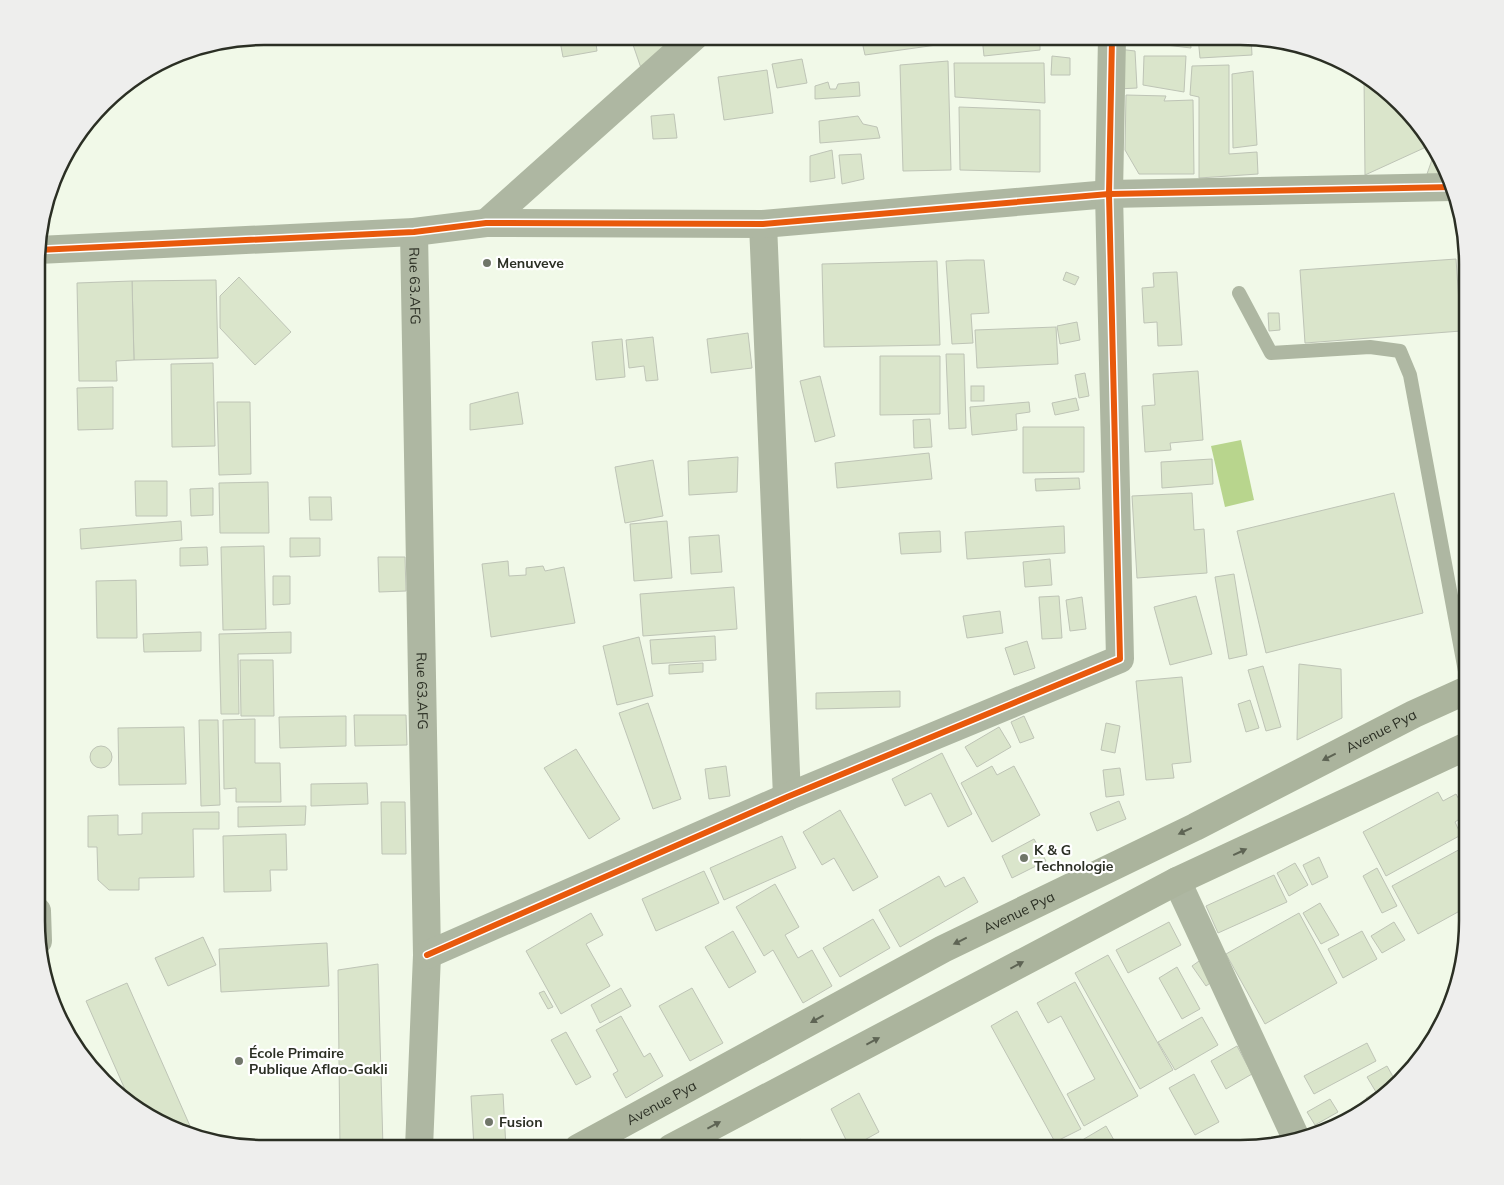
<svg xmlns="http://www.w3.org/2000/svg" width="1504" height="1185" font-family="Mulish,sans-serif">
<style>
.water{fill:#b8d58d}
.building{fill:#dae5cb;stroke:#bec4b6}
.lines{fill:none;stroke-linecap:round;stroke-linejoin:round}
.lane{stroke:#aeb7a2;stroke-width:14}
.street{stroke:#aeb7a2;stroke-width:28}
.secondary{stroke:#abb49d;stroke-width:28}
.cycleway-casing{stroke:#fff;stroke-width:9}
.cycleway{stroke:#e8590c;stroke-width:6}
.oneway{fill:#5e6454}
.poi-dot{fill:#707669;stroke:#fff;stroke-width:2}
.labels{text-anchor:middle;stroke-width:4.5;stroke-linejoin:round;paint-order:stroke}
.poi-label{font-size:14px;font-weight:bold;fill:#2b2f24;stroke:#fff;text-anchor:start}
.street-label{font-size:14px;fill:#2b2f24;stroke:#fff}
.rim{fill:none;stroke:#2b2f24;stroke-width:2.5}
</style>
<rect width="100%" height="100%" fill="#f1f9e8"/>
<path class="water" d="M1241,440L1254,500L1225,507L1211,446Z"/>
<g class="building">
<path d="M559,36H595L597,51L563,57Z"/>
<path d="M630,36H675L641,68Z"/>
<path d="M861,37H961L958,42L865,55Z"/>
<path d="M982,37H1040V50L984,56Z"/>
<path d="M1123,37H1190L1191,48L1123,40Z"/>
<path d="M1198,37H1251L1252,55L1200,58Z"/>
<path d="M1118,49L1135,51L1137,88L1118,89Z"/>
<path d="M1052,56L1070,58V75H1051Z"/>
<path d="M1144,56H1186L1184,92L1143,85Z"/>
<path d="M802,59L807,83L777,88L772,64Z"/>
<path d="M948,61L951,170L903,171L900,65Z"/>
<path d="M954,63H1044L1045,103L955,97Z"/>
<path d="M1229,65V154L1257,152L1258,174L1199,178V97L1190,95L1192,66Z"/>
<path d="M767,70L773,113L724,120L718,77Z"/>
<path d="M1253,71L1257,145L1233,148L1232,74Z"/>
<path d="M1364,76L1390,93L1426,142L1424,148L1365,175Z"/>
<path d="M828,82L830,89H836L838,84L859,82L860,96L815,99V86Z"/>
<path d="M1126,95L1166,96L1164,101L1193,100L1194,174H1139L1125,150Z"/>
<path d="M959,107L1040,110V172L960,170Z"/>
<path d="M674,114L677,138L653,139L651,116Z"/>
<path d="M858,116L863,124L877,127L880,138L820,143L819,121Z"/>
<path d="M832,150L835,178L810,182V156Z"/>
<path d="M861,154L864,179L842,184L839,155Z"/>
<path d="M1434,154L1449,174H1427Z"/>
<path d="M1456,259L1461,331L1305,343L1300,270Z"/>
<path d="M967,260H984L989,313L971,314L973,343L952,344L946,261Z"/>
<path d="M937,261L940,345L824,347L822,264Z"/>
<path d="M1066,272L1079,277L1075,285L1063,280Z"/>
<path d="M1177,272L1182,345L1158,346L1157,322L1144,323L1142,288L1154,287L1153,273Z"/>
<path d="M239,277L291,332L255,365L220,328V296Z"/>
<path d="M216,280L218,358L134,360L132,281Z"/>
<path d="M132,281L134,360L116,361L117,381H79L77,283Z"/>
<path d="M1268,313H1279L1280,330L1269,331Z"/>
<path d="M1077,322L1080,340L1060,344L1057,326Z"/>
<path d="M1056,327L1058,364L977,368L975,330Z"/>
<path d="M748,333L752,368L711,373L707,339Z"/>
<path d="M653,337L658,380L646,381L644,366L629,368L626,340Z"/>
<path d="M622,339L625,377L596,380L592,342Z"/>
<path d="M946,354H964L966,428L949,429Z"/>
<path d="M880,356H940V414L880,415Z"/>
<path d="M213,363L215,446L172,447L171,364Z"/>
<path d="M1198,371L1203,440L1170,443L1171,450L1145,452L1142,406L1155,405L1153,374Z"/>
<path d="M1085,373L1089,396L1079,398L1075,375Z"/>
<path d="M820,376L835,436L815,442L800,381Z"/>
<rect x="971" y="386" width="13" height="15"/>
<path d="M113,387V429L78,430L77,388Z"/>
<path d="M518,392L523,424L470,430V404Z"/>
<path d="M1468,392V412L1462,413L1460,393Z"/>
<path d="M1076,398L1079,410L1055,415L1052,403Z"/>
<path d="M217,402H250L251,474L219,475Z"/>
<path d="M1029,402L1030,412L1016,414L1017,430L972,435L970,407Z"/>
<path d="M930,419L932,447L914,448L913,420Z"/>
<path d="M1023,427H1084V472L1023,473Z"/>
<path d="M929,453L932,479L837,488L835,463Z"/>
<path d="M738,457L737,492L689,495L688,461Z"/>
<path d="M1212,459L1213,484L1162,488L1161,462Z"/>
<path d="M653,460L663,516L625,523L615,467Z"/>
<path d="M1079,478L1080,489L1036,491L1035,479Z"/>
<path d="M135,481H167V516H136Z"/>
<path d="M268,482L269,533H220L219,483Z"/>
<path d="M213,488V515L191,516L190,489Z"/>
<path d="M1192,493L1194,530L1204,529L1207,573L1137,578L1132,496Z"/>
<path d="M1394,493L1423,613L1266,653L1237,531Z"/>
<path d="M309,497H331L332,520H310Z"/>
<path d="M181,521L182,540L81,549L80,529Z"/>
<path d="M667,521L672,578L634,581L630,524Z"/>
<path d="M1064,526L1065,553L967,559L965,532Z"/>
<path d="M940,531L941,552L901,554L899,533Z"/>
<path d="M719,535L722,572L691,574L689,537Z"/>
<path d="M290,538H320V556L290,557Z"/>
<path d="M264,546L266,629L223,630L221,547Z"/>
<path d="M207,547L208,565L180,566V548Z"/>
<path d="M378,557H405L406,591L379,592Z"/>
<path d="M1050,559L1052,585L1025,587L1023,562Z"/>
<path d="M508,561L509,576L526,575V568L543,566L545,571L564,567L575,623L491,637L482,564Z"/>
<path d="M1234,574L1247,655L1229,659L1215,577Z"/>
<path d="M273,576H290V604L273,605Z"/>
<path d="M136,580L137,638H97L96,581Z"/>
<path d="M734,587L737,629L643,636L640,594Z"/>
<path d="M1059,596L1062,638L1042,639L1039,597Z"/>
<path d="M1196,596L1212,654L1170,665L1154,607Z"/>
<path d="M1082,597L1086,629L1070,631L1066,600Z"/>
<path d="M1000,611L1003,633L967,638L963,616Z"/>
<path d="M201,632V651L144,652L143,634Z"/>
<path d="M291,632V653L238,654L239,714H221L219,634Z"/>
<path d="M715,636L716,660L652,664L650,640Z"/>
<path d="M639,637L653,696L617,705L603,646Z"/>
<path d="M1027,641L1035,668L1014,675L1005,648Z"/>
<path d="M240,660H273L274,716H241Z"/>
<path d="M703,663V672L669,674V665Z"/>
<path d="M1299,664L1341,669L1342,718L1297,740Z"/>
<path d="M1263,666L1281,727L1266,731L1248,670Z"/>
<path d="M1182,677L1191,762L1172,764L1174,778L1146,780L1136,681Z"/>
<path d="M900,691V707L816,709V693Z"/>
<path d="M1250,700L1259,728L1246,732L1238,704Z"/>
<path d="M648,703L681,799L653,809L619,713Z"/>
<path d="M354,715H406L407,745L355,746Z"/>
<path d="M346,716V746L280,748L279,717Z"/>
<path d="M1024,716L1034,738L1020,743L1011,722Z"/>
<path d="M255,719V763H280L281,802H236V788L224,789L223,720Z"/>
<path d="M199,720H218L220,805L201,806Z"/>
<path d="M1106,723L1120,726L1115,753L1101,750Z"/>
<path d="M184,727L186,784L119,785L118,728Z"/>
<path d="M999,727L1011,747L977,767L965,747Z"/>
<circle cx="101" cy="757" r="11"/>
<path d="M576,749L620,819L589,839L544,768Z"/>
<path d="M942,753L972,814L948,827L931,793L905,806L892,779Z"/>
<path d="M726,766L730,796L709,799L705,769Z"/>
<path d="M992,766L997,775L1014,766L1040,815L992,842L961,783Z"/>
<path d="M1120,768L1124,795L1106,797L1103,770Z"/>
<path d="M367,783L368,804L311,806V784Z"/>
<path d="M1438,792L1443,801L1456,794L1467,814L1455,822L1461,835L1386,876L1363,832Z"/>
<path d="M1119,801L1126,819L1097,831L1090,813Z"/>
<path d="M381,802H405L406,854H382Z"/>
<path d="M306,806L305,825L238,827V807Z"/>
<path d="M840,810L878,877L853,891L834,858L822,865L803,832Z"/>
<path d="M219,812V829H193L194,877L139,878V890H109L98,880L97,847H88V816L118,815V835L142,834V813Z"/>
<path d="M286,834L287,870H270L271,891L224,892L223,836Z"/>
<path d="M782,836L796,868L724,900L710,868Z"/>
<path d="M1034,839L1046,861L1012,878L1002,856Z"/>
<path d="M1464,847L1467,853V907L1418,934L1392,886Z"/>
<path d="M1319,857L1328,877L1312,885L1303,865Z"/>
<path d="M1295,863L1308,885L1289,896L1277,873Z"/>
<path d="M1377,868L1397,906L1382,913L1363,876Z"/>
<path d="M704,871L719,903L656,931L642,899Z"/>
<path d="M1274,875L1287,902L1218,933L1206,906Z"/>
<path d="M939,876L945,887L964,877L978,902L900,947L879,910Z"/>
<path d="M775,884L799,927L785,935L798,958L812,950L832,986L803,1003L773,950L764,956L736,907Z"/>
<path d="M1320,903L1339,935L1321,944L1303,913Z"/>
<path d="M591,913L603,935L586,944L610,986L561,1014L526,951Z"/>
<path d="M1299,913L1337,983L1265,1024L1226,954Z"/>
<path d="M873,919L890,948L840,977L823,948Z"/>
<path d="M1169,922L1181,945L1128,973L1116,950Z"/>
<path d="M1394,922L1405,940L1382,953L1371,936Z"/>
<path d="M733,931L756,972L729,988L705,947Z"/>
<path d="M1362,931L1377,959L1343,978L1328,949Z"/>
<path d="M203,937L216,965L168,986L155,958Z"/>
<path d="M327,943L329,986L221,992L219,949Z"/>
<path d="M1108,955L1173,1070L1140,1089L1075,973Z"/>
<path d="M1202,959L1216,979L1206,986L1192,966Z"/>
<path d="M378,964L383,1148H340L338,970Z"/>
<path d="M1177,967L1200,1009L1182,1019L1159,978Z"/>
<path d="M1075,982L1138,1096L1084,1126L1067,1094L1095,1079L1061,1016L1048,1023L1037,1003Z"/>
<path d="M127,983L194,1135L177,1132L131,1103L86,1001Z"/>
<path d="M621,988L631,1006L600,1023L591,1005Z"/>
<path d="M692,988L723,1043L690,1061L659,1006Z"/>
<path d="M544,991L553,1007L548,1009L539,993Z"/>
<path d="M1017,1011L1081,1129L1055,1142L991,1026Z"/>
<path d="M621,1016L644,1057L650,1053L663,1076L626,1098L613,1074L618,1071L596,1030Z"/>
<path d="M1202,1017L1218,1045L1175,1070L1158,1042Z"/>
<path d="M566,1032L591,1077L576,1085L551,1040Z"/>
<path d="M1367,1043L1376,1061L1314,1094L1304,1076Z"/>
<path d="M1237,1046L1252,1074L1226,1089L1211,1061Z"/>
<path d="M1387,1066L1396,1082L1368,1102L1366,1098L1376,1092L1367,1077Z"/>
<path d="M1194,1074L1219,1122L1195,1135L1169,1088Z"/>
<path d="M859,1093L879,1132L850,1148L831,1109Z"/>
<path d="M503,1094L506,1148H474L471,1096Z"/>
<path d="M1330,1099L1338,1112L1315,1125L1307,1112Z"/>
<path d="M1106,1126L1119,1149H1067Z"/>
<path d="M801,1139L807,1149H787Z"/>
</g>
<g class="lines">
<path class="lane" d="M1239,293L1271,353L1370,347L1400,351L1410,375L1467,682"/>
<g class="street">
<path d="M486,223L695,36"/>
<path d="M763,224L787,797"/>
<path id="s1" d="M414,232L427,955L419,1148"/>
<path d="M38,250L414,232L486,223L763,224L1109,194L1452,187"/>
<path d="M1177,881L1296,1138"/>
<path d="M37,911L38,941"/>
<path d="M427,955L787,797L1120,659L1109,194L1112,37"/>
</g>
<g class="secondary">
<path id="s2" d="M578,1148L943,949L1195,827L1414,714L1467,690"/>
<path d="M671,1148L1177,881L1467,746"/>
</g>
<defs>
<g id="cycleway">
<path d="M38,250L414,232L486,223L763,224L1109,194L1452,187"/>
<path d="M427,955L787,797L1120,659L1109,194L1112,37"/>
</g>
</defs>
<use href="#cycleway" class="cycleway-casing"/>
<use href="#cycleway" class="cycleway"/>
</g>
<defs><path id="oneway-solid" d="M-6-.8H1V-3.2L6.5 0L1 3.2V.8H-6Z" transform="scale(1.25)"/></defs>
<g class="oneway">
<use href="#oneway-solid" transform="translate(1329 757) rotate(153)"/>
<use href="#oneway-solid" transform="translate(1185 831) rotate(155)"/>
<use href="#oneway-solid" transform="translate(1240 852) rotate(-25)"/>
<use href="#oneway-solid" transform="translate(960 941) rotate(154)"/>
<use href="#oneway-solid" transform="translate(1017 965) rotate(-28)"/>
<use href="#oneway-solid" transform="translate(817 1019) rotate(151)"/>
<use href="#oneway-solid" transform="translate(873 1041) rotate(-28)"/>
<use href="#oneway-solid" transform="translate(714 1125) rotate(-28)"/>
</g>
<g class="poi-dot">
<circle cx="487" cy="263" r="5"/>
<circle cx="1024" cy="858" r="5"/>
<circle cx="239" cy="1061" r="5"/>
<circle cx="489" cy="1122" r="5"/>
</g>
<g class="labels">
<g class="poi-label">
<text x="497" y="268">Menuveve</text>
<text x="1034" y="855">K &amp; G<tspan x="1034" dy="16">Technologie</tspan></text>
<text x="249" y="1058">École Primaire<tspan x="249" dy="16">Publique Aflao-Gakli</tspan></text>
<text x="499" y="1127">Fusion</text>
</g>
<g class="street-label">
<text dy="5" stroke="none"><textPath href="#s1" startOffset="54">Rue 63.AFG</textPath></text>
<text dy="5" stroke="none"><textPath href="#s1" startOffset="459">Rue 63.AFG</textPath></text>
<text dy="5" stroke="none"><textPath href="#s2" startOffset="905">Avenue Pya</textPath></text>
<text dy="5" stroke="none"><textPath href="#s2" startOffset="500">Avenue Pya</textPath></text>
<text dy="5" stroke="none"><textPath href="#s2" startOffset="95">Avenue Pya</textPath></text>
</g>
</g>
<path d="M0 0H1504V1185H0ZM264 45H1240A219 219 0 0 1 1459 264V921A219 219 0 0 1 1240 1140H264A219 219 0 0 1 45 921V264A219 219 0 0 1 264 45Z" fill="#eeeeed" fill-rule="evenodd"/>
<path class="rim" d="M264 45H1240A219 219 0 0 1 1459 264V921A219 219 0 0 1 1240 1140H264A219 219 0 0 1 45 921V264A219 219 0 0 1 264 45Z"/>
</svg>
